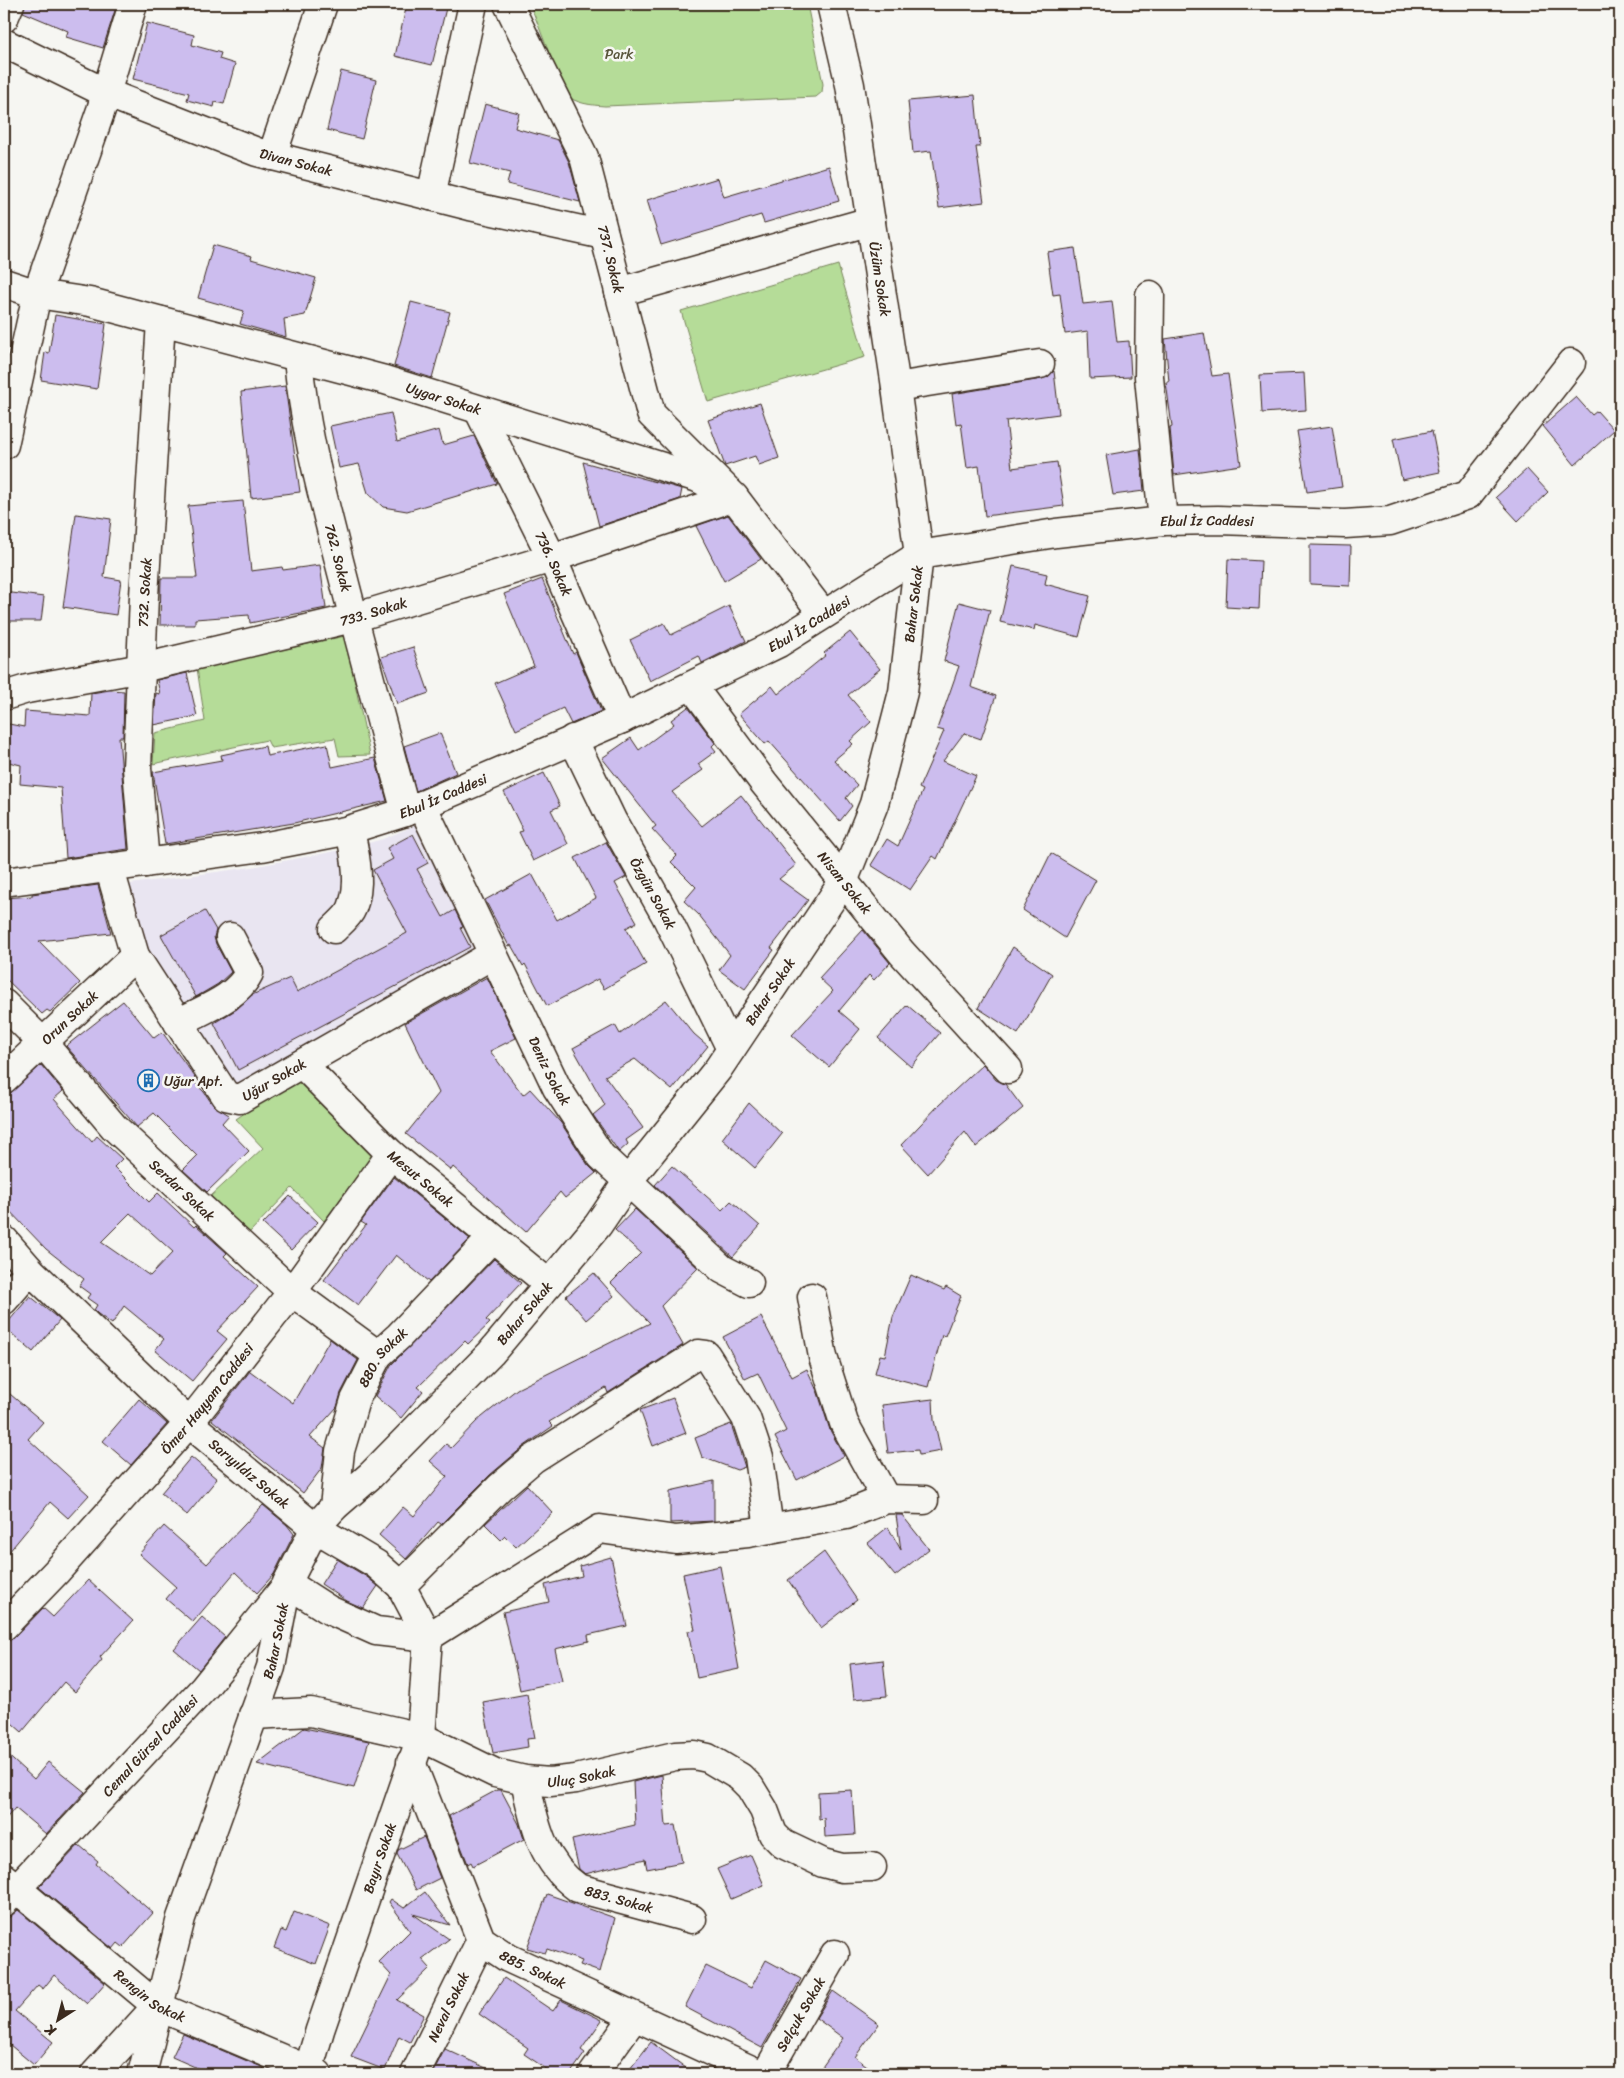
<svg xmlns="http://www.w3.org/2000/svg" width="1624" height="2078" font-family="Sriracha,sans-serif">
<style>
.built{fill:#e9e5f1}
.green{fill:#b5dc98;stroke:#78835b}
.building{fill:#ccbdee;stroke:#3b2a1e;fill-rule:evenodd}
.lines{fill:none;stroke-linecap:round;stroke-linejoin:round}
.minor-casing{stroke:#3b2a1e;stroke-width:31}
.minor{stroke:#f6f6f2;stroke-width:28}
.labels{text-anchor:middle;stroke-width:5;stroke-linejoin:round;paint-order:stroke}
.park-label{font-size:14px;fill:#5a563c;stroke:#f6f6f2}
.street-label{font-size:14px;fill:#3b2a1e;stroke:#f6f6f2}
.poi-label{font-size:14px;fill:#3b2a1e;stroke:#f6f6f2;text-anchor:start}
</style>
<rect width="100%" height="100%" fill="#f6f6f2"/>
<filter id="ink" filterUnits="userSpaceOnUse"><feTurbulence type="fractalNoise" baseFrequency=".02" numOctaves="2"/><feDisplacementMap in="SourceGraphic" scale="10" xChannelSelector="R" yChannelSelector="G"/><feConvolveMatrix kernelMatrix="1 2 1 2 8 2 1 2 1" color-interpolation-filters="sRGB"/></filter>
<g filter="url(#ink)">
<path class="built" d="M416,825L481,951L230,1089L150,953L120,890L123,885L252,867L347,849L383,839Z"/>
<g class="green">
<path d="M530,4H807L823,84L822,92L816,97L605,106C591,105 576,104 565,94Z"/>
<path d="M838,265L865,357L708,402L681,311Z"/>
<path d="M345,636L370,755L339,756L335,738L271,748L267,740L153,764L155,733L205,721L197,668Z"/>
<path d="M300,1075L374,1154L324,1221L292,1188L249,1233L211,1196L263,1148L236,1119Z"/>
</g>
<g class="building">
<path d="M25,4H117L103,48L66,37L68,31L23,12Z"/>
<path d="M407,4H447L432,65L395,56Z"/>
<path d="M147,23L194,35L192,45L221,53L219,59L235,64L224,104L215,102L214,107L187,100L189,93L133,79Z"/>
<path d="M341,71L376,80L362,139L327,130Z"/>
<path d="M975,95L980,147H976L984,202L939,208L931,151L913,153L908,101Z"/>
<path d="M485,104L519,113L515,128L558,140L569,162L580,202L507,184L510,173L470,163Z"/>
<path d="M829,166L839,201L764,223L761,215L661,245L647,200L718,178L724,197Z"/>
<path d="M213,245L252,256L251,259L316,278L305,315L284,319L286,337L240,324L244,311L198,298Z"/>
<path d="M1075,248L1083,304L1112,301L1117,342L1129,341L1131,377L1090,379L1088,331L1065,334L1060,294L1053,295L1047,252Z"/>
<path d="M411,302L450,312L432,378L394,366Z"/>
<path d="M55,315L106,324L97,389L41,380L45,352L49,353Z"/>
<path d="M1204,333L1212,376L1228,374L1241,465L1174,475L1170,428L1172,427L1166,382H1169L1165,339Z"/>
<path d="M1054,371L1059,414L1006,421L1012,468L1057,462L1064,506L985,516L979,466L967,468L961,423L956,424L952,394L1042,379L1049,376Z"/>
<path d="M1304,373L1306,410L1262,413L1260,375Z"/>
<path d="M285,386L300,492L251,498L241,392Z"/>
<path d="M1576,397L1592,415L1597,411L1614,430L1575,465L1543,426Z"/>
<path d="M760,403L779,458L759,465L755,456L725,466L708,420Z"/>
<path d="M391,413L397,442L439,430L443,445L474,436L497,484L407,511L383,507L368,493L359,464L339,468L330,426Z"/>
<path d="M1332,426L1342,487L1307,492L1297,431Z"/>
<path d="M1432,431L1440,472L1402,480L1393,439Z"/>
<path d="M1140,449L1144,491L1113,495L1106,455Z"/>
<path d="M583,462L682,489L680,499L599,526Z"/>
<path d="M1527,469L1548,492L1518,521L1496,497Z"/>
<path d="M243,501L251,571L282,567L283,570L320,565L326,608L250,623L249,615L195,619V625H160L161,578H197L188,506Z"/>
<path d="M76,514L111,519L104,577L121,580L116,615L63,607Z"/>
<path d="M728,515L761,559L724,581L696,526Z"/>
<path d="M1310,545L1351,546L1350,586L1310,584Z"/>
<path d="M1228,559L1261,561L1259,609L1226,607Z"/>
<path d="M1013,566L1047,574L1045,584L1090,596L1079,637L1035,625L1034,630L1000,622Z"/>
<path d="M542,579L573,654L576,652L601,711L571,724L563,708L516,730L495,683L534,666L504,594Z"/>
<path d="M4,592L44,597L41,621H4Z"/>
<path d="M959,602L990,610L971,687L996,696L981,739L964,733L943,761L976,776L937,859L933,856L910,890L871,865L887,839L898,846L923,790L919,788L944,731L937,729L959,666L944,661Z"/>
<path d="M729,606L746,641L702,663L699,656L650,681L630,640L664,623L671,635Z"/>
<path d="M850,632L880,669L848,695L871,722L850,741L853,744L834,760L857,785L846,798L852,806L840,821L769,741L765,744L739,714L772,686L778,694L826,655L824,653Z"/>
<path d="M413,647L429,693L397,704L381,657Z"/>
<path d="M187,673L197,716L154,725L156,693L160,694L157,680Z"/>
<path d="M110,690L124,691L123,737H119L128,849L66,858L61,788L20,784L21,765L4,761V723L24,727L25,711L90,716L91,693Z"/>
<path d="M688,707L715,743L712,746L716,751L698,764L703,770L672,792L702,826L741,795L796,865L779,879L808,900L771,948L774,950L745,989L719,970L730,955L699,915L684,901L696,887L671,862L677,856L652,829L656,826L602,758L631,738L639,750L674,724L671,720Z"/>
<path d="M440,733L456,773L416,791L404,746Z"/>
<path d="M327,744L332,767L375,758L387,801L294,823L165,844L153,772L222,760L221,755L265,746L267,756Z"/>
<path d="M544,773L560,806L551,810L568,844L533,861L519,832L523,831L504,792Z"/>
<path d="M413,834L428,863L417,869L443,917L455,910L463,927L460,928L470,947L238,1070L214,1023L237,1009L252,995L290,978L297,992L407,933L373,870L393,859L387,848Z"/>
<path d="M606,842L626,877L615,883L637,922L626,928L646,964L604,989L598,979L547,1006L525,964L523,966L511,945L509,946L485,900L532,874L557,920L596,898L575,858Z"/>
<path d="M1051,853L1096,880L1065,938L1023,910Z"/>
<path d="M98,885L111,933L39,941L80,983L50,1012L47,1010L42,1014L4,977V898L32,896V894Z"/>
<path d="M205,911L216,930L214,937L216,944L231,972L218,984L196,997L161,935Z"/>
<path d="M863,930L890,963L874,980L869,975L839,1011L860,1029L829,1067L792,1035L833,991L819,978Z"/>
<path d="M1013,947L1052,974L1018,1034L978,1008Z"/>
<path d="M487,977L516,1038L490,1051L523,1095L530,1089L561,1123L588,1165L596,1173L565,1198L560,1192L526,1232L453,1167L451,1170L406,1134L439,1093L405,1023Z"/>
<path d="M666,1000L694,1034L708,1046L672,1090L635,1059L605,1076L643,1128L626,1140L628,1144L619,1152L593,1115L605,1105L573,1048L615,1025L620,1034Z"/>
<path d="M123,1001L154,1038L162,1032L195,1077L192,1080L204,1092L213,1105L229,1115L222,1123L249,1151L207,1192L183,1170L197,1156L154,1113L137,1127L66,1046Z"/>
<path d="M907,1005L940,1033L911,1067L878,1038Z"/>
<path d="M983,1064L996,1080L1005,1084L1023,1108L976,1147L965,1132L928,1174L901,1145L939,1105Z"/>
<path d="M41,1065L63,1091L54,1099L92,1142L97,1136L122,1159L114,1167L149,1202L158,1193L194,1227L196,1225L227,1253L224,1256L258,1287L217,1331L227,1339L192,1381L155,1350L164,1339L124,1306L112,1324L98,1314L94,1310L97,1305L87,1298L90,1294L79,1286L84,1279L46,1249L4,1205V1099ZM130,1213L173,1252L150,1276L101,1242Z"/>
<path d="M749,1103L782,1134L755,1168L722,1139Z"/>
<path d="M672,1166L722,1210L731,1201L760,1226L733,1257L655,1185Z"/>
<path d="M394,1177L470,1239L429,1282L396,1255L358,1305L324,1280L366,1225L361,1222Z"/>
<path d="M290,1196L318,1222L291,1250L263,1224Z"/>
<path d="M635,1209L698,1268L661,1306L683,1345L608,1393L606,1388L549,1422L553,1426L523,1447L490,1475L441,1524L438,1522L406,1559L379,1535L403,1507L414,1516L447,1476L430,1461L446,1444L451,1448L477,1421L517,1389L650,1323L611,1283L641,1253L615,1230Z"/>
<path d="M494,1259L521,1283L486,1320L490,1323L468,1344L465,1341L418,1387L423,1391L401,1418L375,1396L391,1365Z"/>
<path d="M594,1273L614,1296L586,1320L566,1296Z"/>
<path d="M911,1275L944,1290L946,1287L961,1296L945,1336L942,1335L928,1387L875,1373L880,1355L885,1356L893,1317Z"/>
<path d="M30,1296L60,1320L33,1352L4,1327Z"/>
<path d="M761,1317L792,1377L807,1369L818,1393L830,1430L844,1456L797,1480L775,1437L786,1431L758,1373L745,1379L723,1337Z"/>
<path d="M330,1339L358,1360L341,1393L337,1407L310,1437L325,1448L322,1468L303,1493L212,1420L250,1371L293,1403Z"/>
<path d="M4,1389L43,1422L28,1439L89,1495L68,1518L50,1502L4,1558Z"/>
<path d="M673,1398L686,1433L653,1446L640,1410Z"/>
<path d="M139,1399L167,1424L131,1465L103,1441Z"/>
<path d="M933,1399L934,1420L941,1451L919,1455L918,1450L888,1453L882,1405Z"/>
<path d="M731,1424L745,1467L737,1470L702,1457L695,1438Z"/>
<path d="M191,1457L217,1479L187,1515L161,1493Z"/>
<path d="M714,1481V1521L670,1523V1491Z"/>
<path d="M527,1485L553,1513L516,1547L505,1536L501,1540L485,1524Z"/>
<path d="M263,1505L287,1525L294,1534L274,1574L257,1593L235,1572L193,1622L166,1599L176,1587L139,1554L164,1526L207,1564Z"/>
<path d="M896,1515H902L929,1549L895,1576L868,1543L888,1527L901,1550Z"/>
<path d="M824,1552L857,1600L821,1628L788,1580Z"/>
<path d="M611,1557L627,1626L588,1635L589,1641L555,1649L562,1681L520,1690L503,1612L549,1602L545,1585L582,1576L580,1566Z"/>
<path d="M337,1559L367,1577L378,1586L363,1608L347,1601L321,1584Z"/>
<path d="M720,1566L739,1669L697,1678L688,1631L695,1630L683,1574Z"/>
<path d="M88,1580L133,1621L100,1657L102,1660L75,1692L64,1682L22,1732L4,1716V1644L15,1637L43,1608L53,1617Z"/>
<path d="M202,1617L225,1637L199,1670L174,1649Z"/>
<path d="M883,1660L887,1696L854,1699L850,1664Z"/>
<path d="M527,1694L535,1738L527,1739L528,1747L493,1753L483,1702Z"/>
<path d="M304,1728L369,1741L354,1788L257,1764Z"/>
<path d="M4,1752L34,1779L48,1762L85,1792L46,1834L15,1808L4,1821Z"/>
<path d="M662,1775L666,1826L675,1825L682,1862L647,1869L645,1859L585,1874L579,1869L572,1840L635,1825L633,1782Z"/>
<path d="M497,1790H501L519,1824L524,1839L473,1866L471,1862L468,1864L449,1816Z"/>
<path d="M852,1790L855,1835L825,1837L824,1818L819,1819L818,1792Z"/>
<path d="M424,1837L440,1878L416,1890L397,1854L398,1850Z"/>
<path d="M79,1845L98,1861L96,1864L153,1913L123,1947L118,1943L113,1949L39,1887Z"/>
<path d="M751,1855L764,1885L731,1899L717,1869Z"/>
<path d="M425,1892L450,1925L413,1914L449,1939L422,1959L430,1968L397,2000L424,2015L410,2042L399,2036L385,2070L351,2057L391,1975L379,1962L410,1931L389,1902L391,1899L404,1908Z"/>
<path d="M547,1894L615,1918L600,1972L580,1965L582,1961L547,1949L545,1953L527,1948Z"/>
<path d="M18,1910L105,1983L87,2004L54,1975L43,1989L38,1985L15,2011L53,2042L34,2065L4,2040V1922Z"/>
<path d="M294,1912L330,1926L316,1964L274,1948L281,1930L286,1932Z"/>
<path d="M766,1960L801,1979L762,2048L685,2007L706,1966L751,1988Z"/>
<path d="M504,1978L553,2011L561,2000L602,2020L581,2050L585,2053L570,2074H554L524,2054L528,2048L479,2014Z"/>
<path d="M833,1991L879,2024L855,2057L878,2074H817L843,2038L816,2018Z"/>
<path d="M183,2034L264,2068L261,2074H211L172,2057Z"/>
<path d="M651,2042L694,2074H626Z"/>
<path d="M445,2049L499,2074H432Z"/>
</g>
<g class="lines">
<defs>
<g id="minor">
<path d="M4,18L10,4"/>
<path id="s1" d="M4,43L106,93L257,152L470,206L604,235"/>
<path d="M272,156L323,4"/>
<path d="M431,196L473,4"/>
<path id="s2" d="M4,283L37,294L90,302L385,380L698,478L734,497L823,614"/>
<path d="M619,292L871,221"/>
<path d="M1150,295L1149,377L1163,521"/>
<path id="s3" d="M298,358C303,418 318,478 333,537C356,629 381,721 406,812"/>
<path d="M896,387L1040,364"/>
<path id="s4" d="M479,411L552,558L622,719"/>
<path d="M4,445L37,294L101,110L133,4"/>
<path id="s5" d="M692,686L764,783L902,953L1008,1069"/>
<path id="s6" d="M4,696L27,689L142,668L353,618L552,558L734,497L651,414L584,157L508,4"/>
<path id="s7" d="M573,739L613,822L665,914L731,1049"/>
<path id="s8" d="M422,805L557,1088L601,1156L722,1269L749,1283"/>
<path id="s9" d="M145,863L137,768L144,596L161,321"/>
<path id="s10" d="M110,870L135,956L226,1096L240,1099L492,955"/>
<path id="s11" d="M4,882L262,847L345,831L406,812L622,719L779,643L919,555L1056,533L1163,521L1218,520L1345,524L1390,521L1468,495L1571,363"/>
<path d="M334,929C340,923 349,916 352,908C362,883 355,855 350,830"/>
<path id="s12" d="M4,1004L42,1042L114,1127L292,1292L378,1355"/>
<path d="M178,1023C203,1009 236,999 249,973L230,937"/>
<path id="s13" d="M302,1064L391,1154L549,1284"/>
<path id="s14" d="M4,1079L135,956"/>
<path id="s15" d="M4,1240L30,1270L189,1423L315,1528L376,1564L401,1586L428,1637"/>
<path d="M812,1297L823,1357L844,1423L886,1499"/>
<path d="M4,1300L30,1270"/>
<path id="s16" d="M334,1507L340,1451L355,1400L378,1355L399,1336L492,1238"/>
<path d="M287,1583L329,1610L376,1631L428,1637L600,1529L676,1540L748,1533L846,1515L886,1499L924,1500"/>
<path d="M401,1586L500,1487L533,1459L698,1354L706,1355L746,1418L759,1457L769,1529"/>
<path id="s17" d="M4,1626L57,1571L189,1423L292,1292L391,1154"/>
<path id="s18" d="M253,1715L311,1712L421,1737L495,1773L525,1780L550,1782L576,1779L675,1756L694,1755L708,1758L740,1777L750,1787L764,1810L773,1834L783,1844L823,1863L842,1868L872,1867"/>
<path id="s19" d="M411,1762L481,1940L508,1958L760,2074"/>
<path id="s20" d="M525,1780C534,1822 541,1862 578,1888L692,1919"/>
<path id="s21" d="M4,1878L157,2006L318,2074"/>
<path id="s22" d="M4,1902L204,1688L282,1591"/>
<path d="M95,2074L156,2007"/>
<path id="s23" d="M142,2074L181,1918L271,1667L287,1583L315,1528L334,1507L371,1475L491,1353L598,1225L628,1181L718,1069L843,882L874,804L903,692L919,555L896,387L850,85L831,4"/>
<path id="s24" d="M307,2074L320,2030L421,1737L428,1637"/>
<path id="s25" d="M415,2074L481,1940"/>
<path d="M593,2074L634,2017"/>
<path id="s26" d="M766,2074L835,1954"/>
</g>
</defs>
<use href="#minor" class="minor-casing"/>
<use href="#minor" class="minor"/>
</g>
</g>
<defs>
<symbol id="building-ring" viewBox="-11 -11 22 22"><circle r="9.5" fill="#f6f6f2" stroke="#1f6fb2" stroke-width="1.5"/><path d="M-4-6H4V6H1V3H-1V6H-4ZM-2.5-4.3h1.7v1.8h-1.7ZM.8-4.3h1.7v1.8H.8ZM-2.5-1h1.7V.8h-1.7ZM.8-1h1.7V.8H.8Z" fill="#1f6fb2"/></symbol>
</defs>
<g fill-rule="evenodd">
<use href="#building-ring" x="136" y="1068" width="25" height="25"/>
</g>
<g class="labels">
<g class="park-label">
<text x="619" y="59">Park</text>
</g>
<g class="street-label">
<text dy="5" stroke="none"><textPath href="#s1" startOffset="316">Divan Sokak</textPath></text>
<text transform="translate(611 259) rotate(76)" y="5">737. Sokak</text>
<text transform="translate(880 279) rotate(81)" y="5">Üzüm Sokak</text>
<text dy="5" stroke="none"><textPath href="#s2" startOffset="455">Uygar Sokak</textPath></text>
<text dy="5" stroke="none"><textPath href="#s11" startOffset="1274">Ebul İz Caddesi</textPath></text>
<text dy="5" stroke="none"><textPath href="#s3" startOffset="204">762. Sokak</textPath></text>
<text dy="5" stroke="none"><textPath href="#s4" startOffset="170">736. Sokak</textPath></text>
<text dy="5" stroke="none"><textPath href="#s9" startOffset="271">732. Sokak</textPath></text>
<text dy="5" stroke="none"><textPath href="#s23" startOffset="1700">Bahar Sokak</textPath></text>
<text dy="5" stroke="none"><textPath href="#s6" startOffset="379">733. Sokak</textPath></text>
<text dy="5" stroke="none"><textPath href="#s11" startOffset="854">Ebul İz Caddesi</textPath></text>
<text dy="5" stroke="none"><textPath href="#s11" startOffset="449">Ebul İz Caddesi</textPath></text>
<text dy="5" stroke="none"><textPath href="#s5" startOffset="249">Nisan Sokak</textPath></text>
<text dy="5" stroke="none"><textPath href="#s7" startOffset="174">Özgün Sokak</textPath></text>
<text dy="5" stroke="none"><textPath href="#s23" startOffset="1280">Bahar Sokak</textPath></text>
<text dy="5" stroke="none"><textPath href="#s14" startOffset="90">Orun Sokak</textPath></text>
<text dy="5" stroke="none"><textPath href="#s8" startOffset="295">Deniz Sokak</textPath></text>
<text dy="5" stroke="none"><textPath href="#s10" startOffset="310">Uğur Sokak</textPath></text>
<text dy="5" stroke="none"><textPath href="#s13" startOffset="165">Mesut Sokak</textPath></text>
<text dy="5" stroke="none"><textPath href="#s12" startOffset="258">Serdar Sokak</textPath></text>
<text dy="5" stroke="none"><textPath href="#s23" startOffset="875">Bahar Sokak</textPath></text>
<text dy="5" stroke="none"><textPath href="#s16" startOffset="161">880. Sokak</textPath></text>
<text dy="5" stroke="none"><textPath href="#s17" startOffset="305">Ömer Hayyam Caddesi</textPath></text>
<text dy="5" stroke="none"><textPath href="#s15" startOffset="339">Sarıyıldız Sokak</textPath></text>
<text dy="5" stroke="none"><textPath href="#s23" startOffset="454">Bahar Sokak</textPath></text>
<text dy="5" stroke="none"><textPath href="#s22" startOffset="214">Cemal Gürsel Caddesi</textPath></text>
<text dy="5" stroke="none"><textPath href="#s18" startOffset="341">Uluç Sokak</textPath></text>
<text dy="5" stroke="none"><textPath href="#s24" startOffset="228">Bayır Sokak</textPath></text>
<text dy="5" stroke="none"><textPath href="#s20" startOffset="166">883. Sokak</textPath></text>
<text dy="5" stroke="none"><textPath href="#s19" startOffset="251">885. Sokak</textPath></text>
<text dy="5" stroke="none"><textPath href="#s21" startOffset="188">Rengin Sokak</textPath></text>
<text dy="5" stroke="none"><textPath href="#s25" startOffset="75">Neval Sokak</textPath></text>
<text dy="5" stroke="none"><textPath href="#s26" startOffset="69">Selçuk Sokak</textPath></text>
</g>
<g class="poi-label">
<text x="164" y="1086">Uğur Apt.</text>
</g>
</g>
<rect width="1624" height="2078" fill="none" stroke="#f6f6f2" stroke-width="20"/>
<rect x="10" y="10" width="1604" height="2058" fill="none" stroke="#3b2a1e" stroke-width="2" filter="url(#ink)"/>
<g transform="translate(58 2020) rotate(216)" stroke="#f6f6f2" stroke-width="4" paint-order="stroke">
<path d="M0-4L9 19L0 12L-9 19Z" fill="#3b2a1e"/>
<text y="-8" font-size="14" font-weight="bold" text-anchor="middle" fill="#3b2a1e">K</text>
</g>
</svg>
